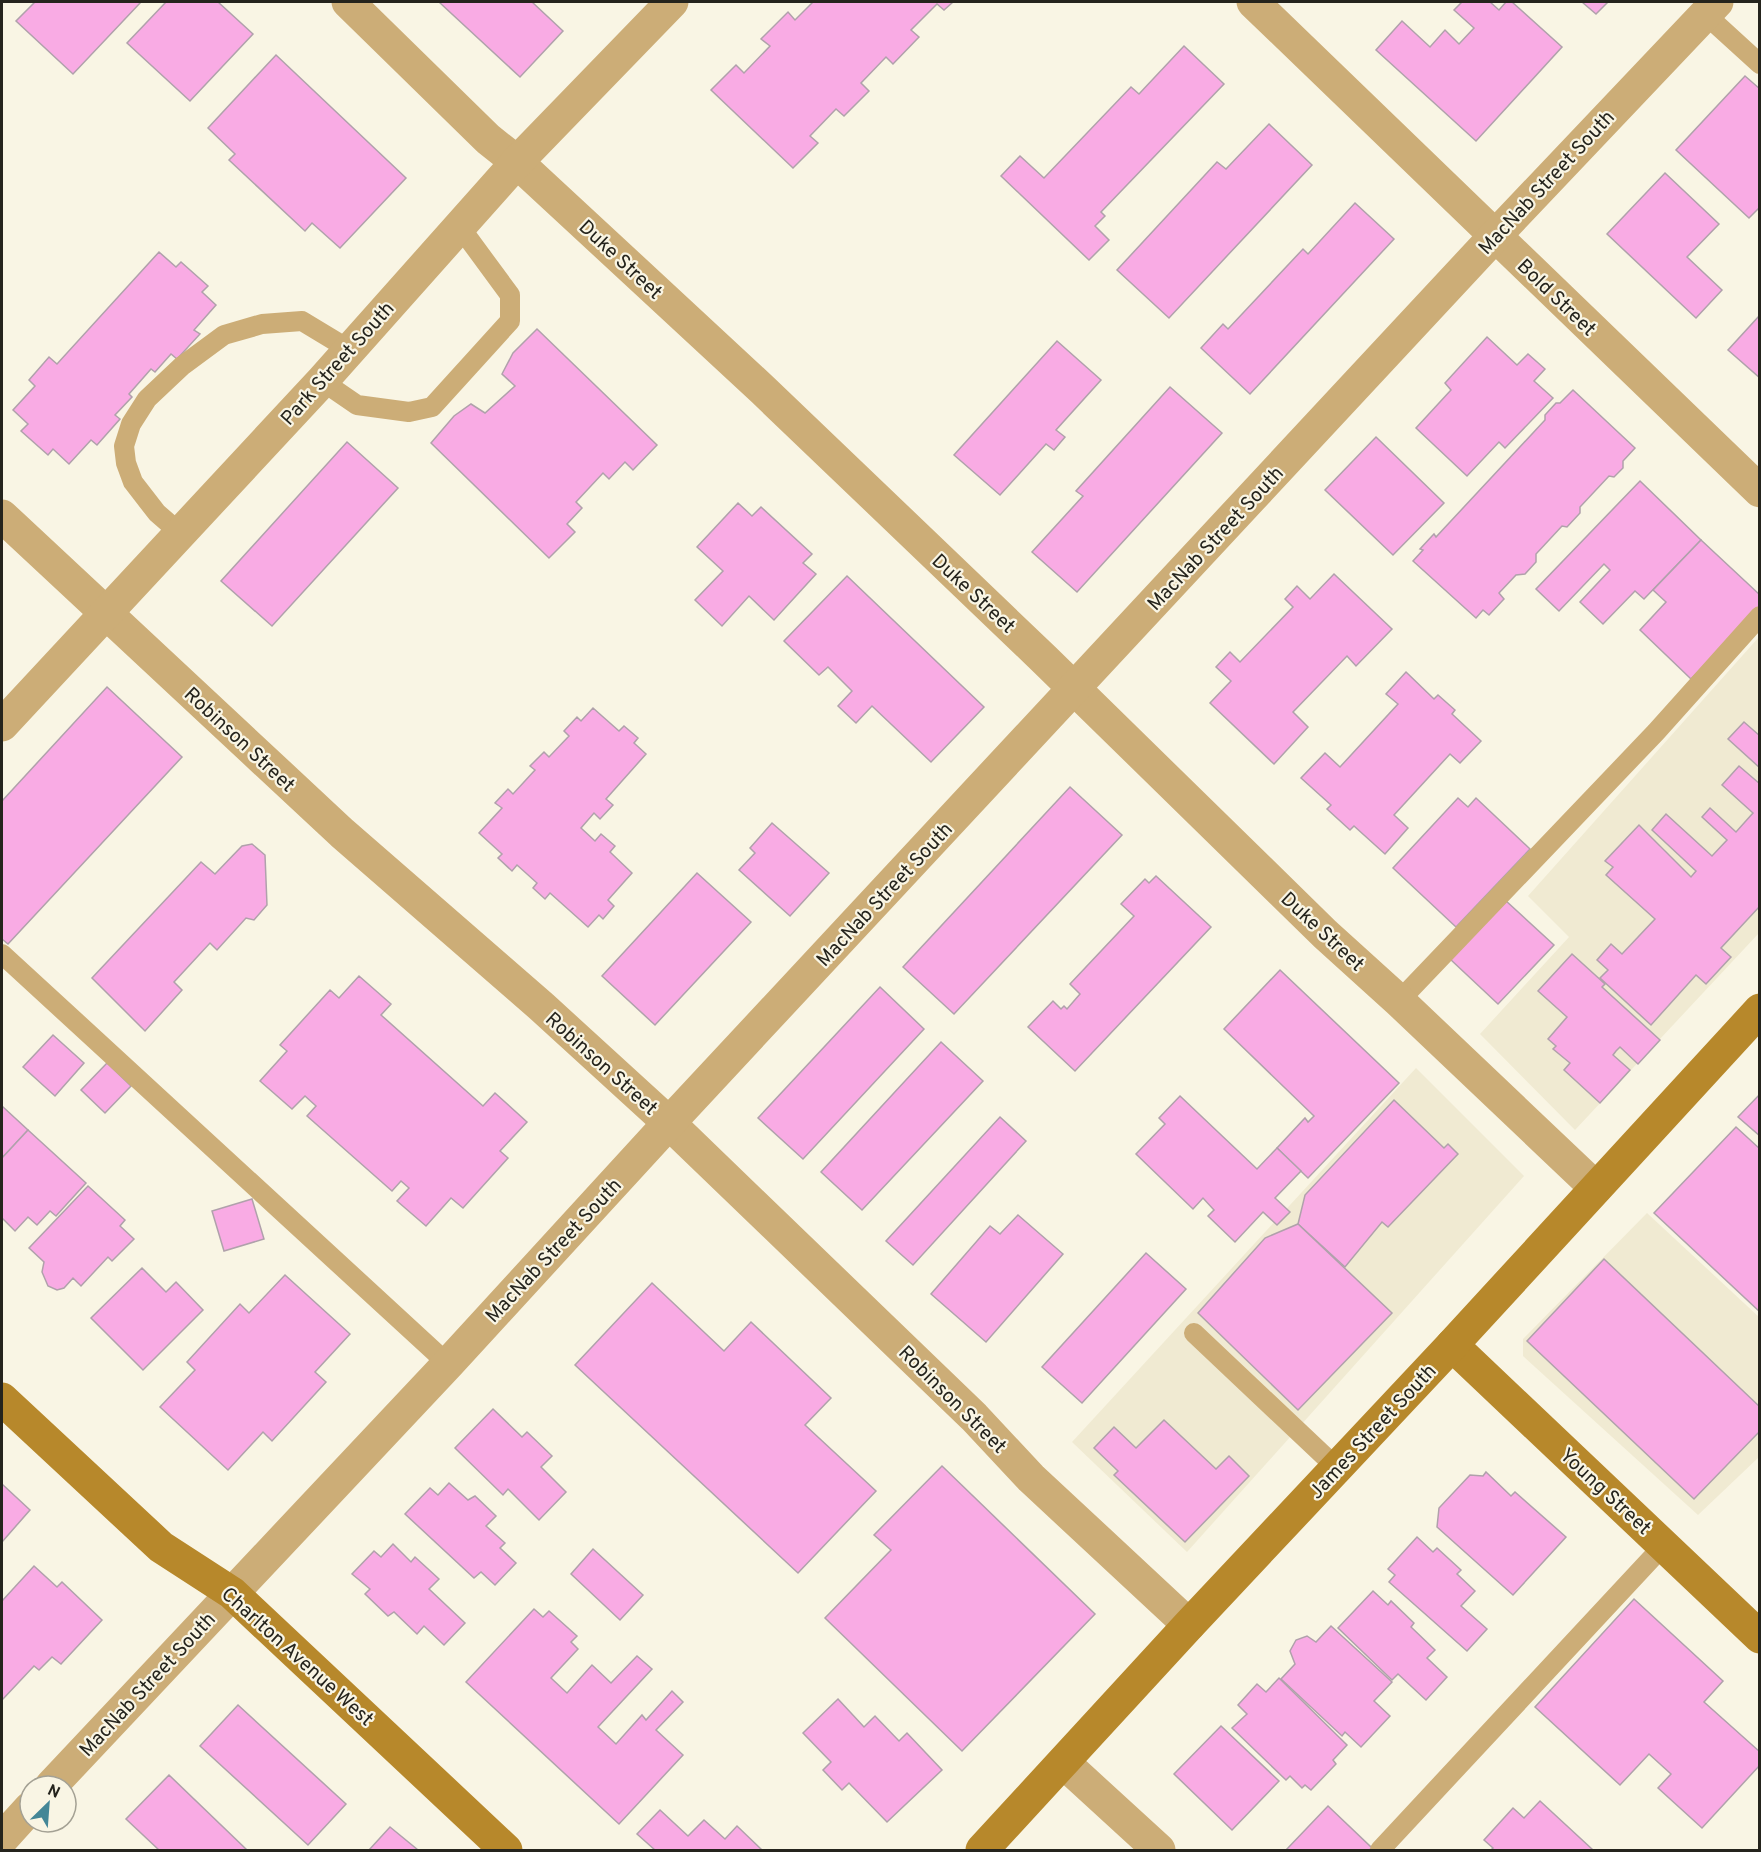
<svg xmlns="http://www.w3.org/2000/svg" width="1761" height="1852" font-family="Overpass,sans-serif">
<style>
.built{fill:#f0ead2}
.building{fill:#f9abe4;stroke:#b0a1ab;stroke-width:1.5}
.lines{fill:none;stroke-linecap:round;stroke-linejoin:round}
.lane{stroke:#ccad77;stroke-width:20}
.street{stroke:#ccad77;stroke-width:33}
.secondary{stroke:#b7882b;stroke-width:33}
.labels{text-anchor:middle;stroke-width:4.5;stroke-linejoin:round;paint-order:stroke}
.street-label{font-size:20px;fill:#25241d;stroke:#f9f5e4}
</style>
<rect width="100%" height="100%" fill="#f9f5e4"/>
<g class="built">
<path d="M1759,637V933L1575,1130L1480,1034L1569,937L1528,896Z"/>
<path d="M1416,1068L1524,1176L1187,1552L1072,1442Z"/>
<path d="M1647,1213L1759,1317V1457L1698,1515L1523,1356V1339Z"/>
</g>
<g class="building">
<path d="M35,2H141L73,74L16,21Z"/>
<path d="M166,2H218L253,34L190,101L127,43Z"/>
<path d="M439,2H532L563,31L520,77Z"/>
<path d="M813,2H953L944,10L937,4L911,30L919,37L893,64L886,57L861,83L869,91L844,116L836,109L810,136L818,143L793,168L711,90L736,65L744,73L770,46L761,39L788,12L795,20Z"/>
<path d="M1462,2H1490L1499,10L1506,2H1512L1562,47L1476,141L1376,50L1402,21L1430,47L1445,30L1459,44L1474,28L1454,10Z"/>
<path d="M1582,2H1608L1596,14Z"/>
<path d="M1184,46L1224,84L1101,212L1105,216L1095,226L1109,240L1089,260L1001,176L1020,156L1044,178L1131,87L1139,94Z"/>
<path d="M276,55L406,178L340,248L312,223L305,231L229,160L235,154L208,128Z"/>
<path d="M1745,76L1760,89V207L1749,218L1676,150Z"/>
<path d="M1269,124L1312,165L1169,318L1117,270L1217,162L1226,169Z"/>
<path d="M1665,173L1719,224L1687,257L1722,290L1696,318L1607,234Z"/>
<path d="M1355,203L1394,239L1250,394L1201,348L1223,324L1228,329L1303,249L1308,254Z"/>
<path d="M159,252L176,267L181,262L208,286L202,292L216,305L194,330L200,334L177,359L171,354L155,372L151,369L129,394L132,397L115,415L120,419L97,445L91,440L69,464L53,449L48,455L21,431L28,424L13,410L35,386L29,380L49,357L57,364Z"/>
<path d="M1760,315V378L1728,350Z"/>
<path d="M537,329L657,445L633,470L625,462L609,479L603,473L576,502L582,508L567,524L575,532L549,558L431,443L454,416L471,404L485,413L515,386L502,374L513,353Z"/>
<path d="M1487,337L1517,365L1528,354L1545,369L1534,381L1553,398L1505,448L1499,442L1467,476L1416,428L1451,390L1445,383Z"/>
<path d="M1057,341L1101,380L1056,430L1065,437L1054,450L1046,444L1000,495L954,455Z"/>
<path d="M1170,387L1222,433L1077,592L1032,552L1083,496L1076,491Z"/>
<path d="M1573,390L1635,448L1623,461V468L1614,477L1609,476L1580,507V513L1567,527L1562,526L1536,554V562L1525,574L1516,575L1499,593L1504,599L1489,615L1483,610L1476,618L1413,561L1423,550L1420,549L1432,536L1434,534L1436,537L1545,420V415L1556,403H1560Z"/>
<path d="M1376,437L1444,503L1393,555L1325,490Z"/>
<path d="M347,442L398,488L272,626L221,581Z"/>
<path d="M1640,481L1701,540L1644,599L1635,591L1603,624L1580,602L1610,570L1604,564L1559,611L1536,589Z"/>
<path d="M738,503L752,516L761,507L812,554L803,563L816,574L774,620L749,596L722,626L695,600L723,571L697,547Z"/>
<path d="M1701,540L1760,595V607L1691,679L1640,630L1666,602L1653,590Z"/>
<path d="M1334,574L1392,629L1356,666L1347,656L1293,712L1308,727L1274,764L1210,703L1231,681L1216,667L1230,652L1240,662L1293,607L1285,599L1297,586L1310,599Z"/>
<path d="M847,576L984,707L931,762L872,706L856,723L838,706L852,691L828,667L819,675L784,641Z"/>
<path d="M1406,672L1434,699L1438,695L1455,710L1452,714L1481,741L1460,763L1450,754L1394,815L1408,828L1385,854L1354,826L1350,830L1327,809L1331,805L1301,778L1325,753L1340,767L1398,704L1386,694Z"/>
<path d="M107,687L182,757L8,944L2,939V801Z"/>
<path d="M593,708L619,731L624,726L638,738L634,743L646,754L606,799L613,805L600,819L594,813L581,828L595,841L601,834L615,846L610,852L632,873L608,900L614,906L603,919L599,915L588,927L550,893L545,899L533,888L537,883L517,865L512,871L498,858L502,854L479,833L502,808L495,803L508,789L513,794L535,770L530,766L544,752L549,757L569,736L564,731L577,717L581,721Z"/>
<path d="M1744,722L1760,736V768L1728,739Z"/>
<path d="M1739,766L1760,784V906L1721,948L1731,957L1706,984L1696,975L1651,1025L1600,978L1608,970L1597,960L1611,944L1622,954L1655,919L1606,875L1613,867L1605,861L1639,825L1691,877L1696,871L1652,830L1666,814L1712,856L1727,840L1702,817L1710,808L1736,832L1753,813L1722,785Z"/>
<path d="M1070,787L1122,835L954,1014L903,967Z"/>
<path d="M1458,798L1468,807L1476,798L1530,849L1456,927L1393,868Z"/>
<path d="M772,823L829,873L790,916L739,870L755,853L750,848Z"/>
<path d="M252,844L265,855L267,905L254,920L246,918L217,950L210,943L174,982L182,990L145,1031L92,978L201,862L215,874L242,846Z"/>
<path d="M697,873L751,922L655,1025L602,976Z"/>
<path d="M1156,876L1211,927L1075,1071L1028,1027L1053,1001L1061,1009L1064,1006L1067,1009L1080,994L1070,984L1134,916L1121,904L1145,879L1149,883Z"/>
<path d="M1505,900L1554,945L1498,1004L1450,959Z"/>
<path d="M1572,954L1605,984L1602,987L1660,1040L1638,1064L1620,1047L1616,1051L1613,1055L1630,1070L1600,1103L1564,1070L1570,1063L1553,1049L1556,1046L1548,1039L1567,1017L1538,991Z"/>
<path d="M1280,970L1399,1083L1308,1178L1277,1148L1305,1118L1308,1122L1314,1116L1224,1029Z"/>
<path d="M359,976L391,1004L381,1015L483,1106L495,1093L527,1122L500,1151L508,1158L463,1208L451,1198L426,1226L397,1201L409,1188L401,1181L392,1191L307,1116L316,1106L305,1096L292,1109L260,1081L287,1051L280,1045L330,990L339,998Z"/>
<path d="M880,987L924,1029L803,1159L758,1118Z"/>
<path d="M53,1035L84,1063L55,1096L23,1067Z"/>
<path d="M941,1042L983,1081L862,1210L821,1172Z"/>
<path d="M107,1063L131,1086L105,1113L81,1090Z"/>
<path d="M1760,1094V1136L1738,1117Z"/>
<path d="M1180,1096L1257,1169L1277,1148L1301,1171L1275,1198L1290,1212L1277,1225L1263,1212L1235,1242L1208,1216L1214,1210L1203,1198L1193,1209L1136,1154L1165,1124L1159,1118Z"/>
<path d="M1394,1100L1444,1148L1448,1144L1458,1154L1388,1227L1382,1222L1345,1267L1298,1224L1305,1195Z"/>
<path d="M2,1106L28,1130L2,1158Z"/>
<path d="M1000,1117L1026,1141L913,1265L886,1241Z"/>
<path d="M1736,1127L1760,1149V1312L1654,1213Z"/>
<path d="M28,1130L86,1183L56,1216L50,1211L37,1225L28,1217L15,1231L2,1218V1158Z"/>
<path d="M88,1186L125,1220L120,1226L134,1239L112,1261L108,1257L81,1286L73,1278L64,1288L57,1290L48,1286L42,1272L44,1262L29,1248Z"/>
<path d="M252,1199L264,1239L224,1251L212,1211Z"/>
<path d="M1018,1215L1063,1254L986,1342L931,1294L990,1226L1000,1234Z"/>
<path d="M1298,1224L1392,1313L1298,1410L1198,1313L1265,1238Z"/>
<path d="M1146,1253L1186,1289L1082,1403L1042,1367Z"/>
<path d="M1604,1259L1760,1407V1431L1694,1499L1527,1341Z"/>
<path d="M142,1268L166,1292L176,1282L203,1310L143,1370L91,1318Z"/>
<path d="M285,1275L350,1334L315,1372L326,1382L272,1441L263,1432L228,1470L160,1407L195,1370L187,1362L240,1304L249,1313Z"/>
<path d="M652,1283L724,1351L751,1322L831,1398L805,1425L876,1491L798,1573L575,1365Z"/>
<path d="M493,1409L522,1437L527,1432L552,1456L541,1467L566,1492L539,1520L508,1489L503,1495L455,1448Z"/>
<path d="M1164,1420L1216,1469L1229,1456L1249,1476L1185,1542L1114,1475L1118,1471L1094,1448L1114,1427L1136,1448Z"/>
<path d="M942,1466L1095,1614L962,1751L825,1618L891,1550L874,1535Z"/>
<path d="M1486,1472L1511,1496L1515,1492L1566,1537L1513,1595L1437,1527L1439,1508L1470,1475L1483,1476Z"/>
<path d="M449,1483L468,1500L475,1496L496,1516L486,1526L505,1543L500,1548L516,1563L495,1585L481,1572L474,1578L405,1514L430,1488L438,1495Z"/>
<path d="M2,1484L30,1510L2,1542Z"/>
<path d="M1417,1537L1433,1552L1437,1548L1461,1570L1457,1574L1475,1591L1461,1606L1487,1629L1467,1651L1389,1582L1395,1575L1388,1569Z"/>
<path d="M393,1544L411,1562L415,1557L439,1579L429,1589L465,1623L444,1645L424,1626L417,1634L394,1612L388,1616L365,1594L370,1589L352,1574L374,1551L381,1557Z"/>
<path d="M593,1549L643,1595L620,1620L571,1574Z"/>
<path d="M34,1566L57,1587L62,1582L102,1620L61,1664L52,1657L39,1670L34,1666L3,1699L2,1697V1601Z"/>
<path d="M1373,1591L1388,1605L1391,1601L1414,1623L1411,1627L1435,1650L1427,1658L1447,1677L1426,1700L1398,1674L1392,1680L1338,1628Z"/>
<path d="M1634,1599L1723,1681L1704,1702L1760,1752V1765L1702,1828L1658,1788L1671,1774L1649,1754L1620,1785L1535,1707Z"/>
<path d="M534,1609L543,1617L549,1611L577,1636L571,1642L578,1649L551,1678L567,1693L592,1665L611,1683L637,1656L652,1669L598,1727L616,1744L642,1715L646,1720L672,1691L683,1702L656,1730L683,1755L619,1824L466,1682Z"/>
<path d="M1331,1626L1392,1682L1374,1701L1390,1716L1361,1747L1345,1732L1342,1736L1281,1679L1295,1664L1290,1651L1296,1640L1307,1636L1316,1642Z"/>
<path d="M1279,1678L1347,1745L1333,1760L1336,1764L1311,1790L1305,1785L1302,1788L1290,1776L1286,1780L1232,1728L1247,1714L1238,1705L1257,1684L1266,1692Z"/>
<path d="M838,1699L864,1727L875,1716L899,1741L907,1733L942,1770L887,1822L849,1783L842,1790L823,1770L831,1762L803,1733Z"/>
<path d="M238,1705L346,1804L308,1845L200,1746Z"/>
<path d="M1221,1726L1279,1781L1232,1830L1174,1774Z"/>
<path d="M169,1775L247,1850H159L126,1819Z"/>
<path d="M1540,1801L1593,1850H1491L1493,1848L1484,1840L1513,1808L1524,1818Z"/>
<path d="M1328,1806L1372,1848L1369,1850H1286Z"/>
<path d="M660,1810L688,1836L704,1820L725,1839L737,1826L762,1850H655L637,1834Z"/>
<path d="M390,1827L418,1850H369Z"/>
</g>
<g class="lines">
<g class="lane">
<path d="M1705,14L1760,64"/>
<path d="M322,381L357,405L409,412L432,407L510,321V295L460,227"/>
<path d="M180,533L157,513L133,482L126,463L124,446L131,424L147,399L182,366L224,335L262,324L302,321L350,350"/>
<path d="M2,954L448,1364"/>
<path d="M1399,1001L1656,732L1760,616"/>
<path d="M1194,1333L1337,1468"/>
<path d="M1380,1850L1664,1545"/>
</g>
<g class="street">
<path d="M348,2L488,139L517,162L763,390L1045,660L1325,934L1399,1001L1596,1188"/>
<path d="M1253,2L1760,491"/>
<path d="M2,516L342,833L542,1007L669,1123L974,1417L1031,1478L1189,1625"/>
<path d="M2,725L322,381L517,162L672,2"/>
<path d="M1064,1763L1159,1850"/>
<path d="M51,1786L448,1364L669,1123L1494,237L1717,2"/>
<path d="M2,1839L30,1808"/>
</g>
<g class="secondary">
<path d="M1452,1345L1760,1637"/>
<path d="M2,1399L161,1547L232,1593L506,1850"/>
<path d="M982,1850L1189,1625L1452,1345L1760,1010"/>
</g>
</g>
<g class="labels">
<g class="street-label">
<text transform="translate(1546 182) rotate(-47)" y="7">MacNab Street South</text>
<text transform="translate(621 259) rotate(43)" y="7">Duke Street</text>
<text transform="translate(1557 297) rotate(44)" y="7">Bold Street</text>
<text transform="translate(337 363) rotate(-48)" y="7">Park Street South</text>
<text transform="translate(1215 538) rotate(-47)" y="7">MacNab Street South</text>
<text transform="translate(974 593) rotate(43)" y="7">Duke Street</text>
<text transform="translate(240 739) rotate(43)" y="7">Robinson Street</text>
<text transform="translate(884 894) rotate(-47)" y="7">MacNab Street South</text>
<text transform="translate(1323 931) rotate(43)" y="7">Duke Street</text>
<text transform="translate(602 1063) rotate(42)" y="7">Robinson Street</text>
<text transform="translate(553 1250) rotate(-47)" y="7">MacNab Street South</text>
<text transform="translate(953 1399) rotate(45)" y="7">Robinson Street</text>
<text transform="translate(1372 1431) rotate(-47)" y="7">James Street South</text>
<text transform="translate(1606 1491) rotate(43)" y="7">Young Street</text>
<text transform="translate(298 1656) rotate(42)" y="7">Charlton Avenue West</text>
<text transform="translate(147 1684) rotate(-47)" y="7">MacNab Street South</text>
</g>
</g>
<rect width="1761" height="1852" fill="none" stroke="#25241d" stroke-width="6"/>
<g transform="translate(48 1804) rotate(25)"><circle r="28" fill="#f9f5e4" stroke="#a4a194" stroke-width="1.5"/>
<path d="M0-4.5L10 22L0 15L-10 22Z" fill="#448797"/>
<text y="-9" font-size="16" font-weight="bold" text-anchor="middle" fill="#25241d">N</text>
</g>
</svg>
